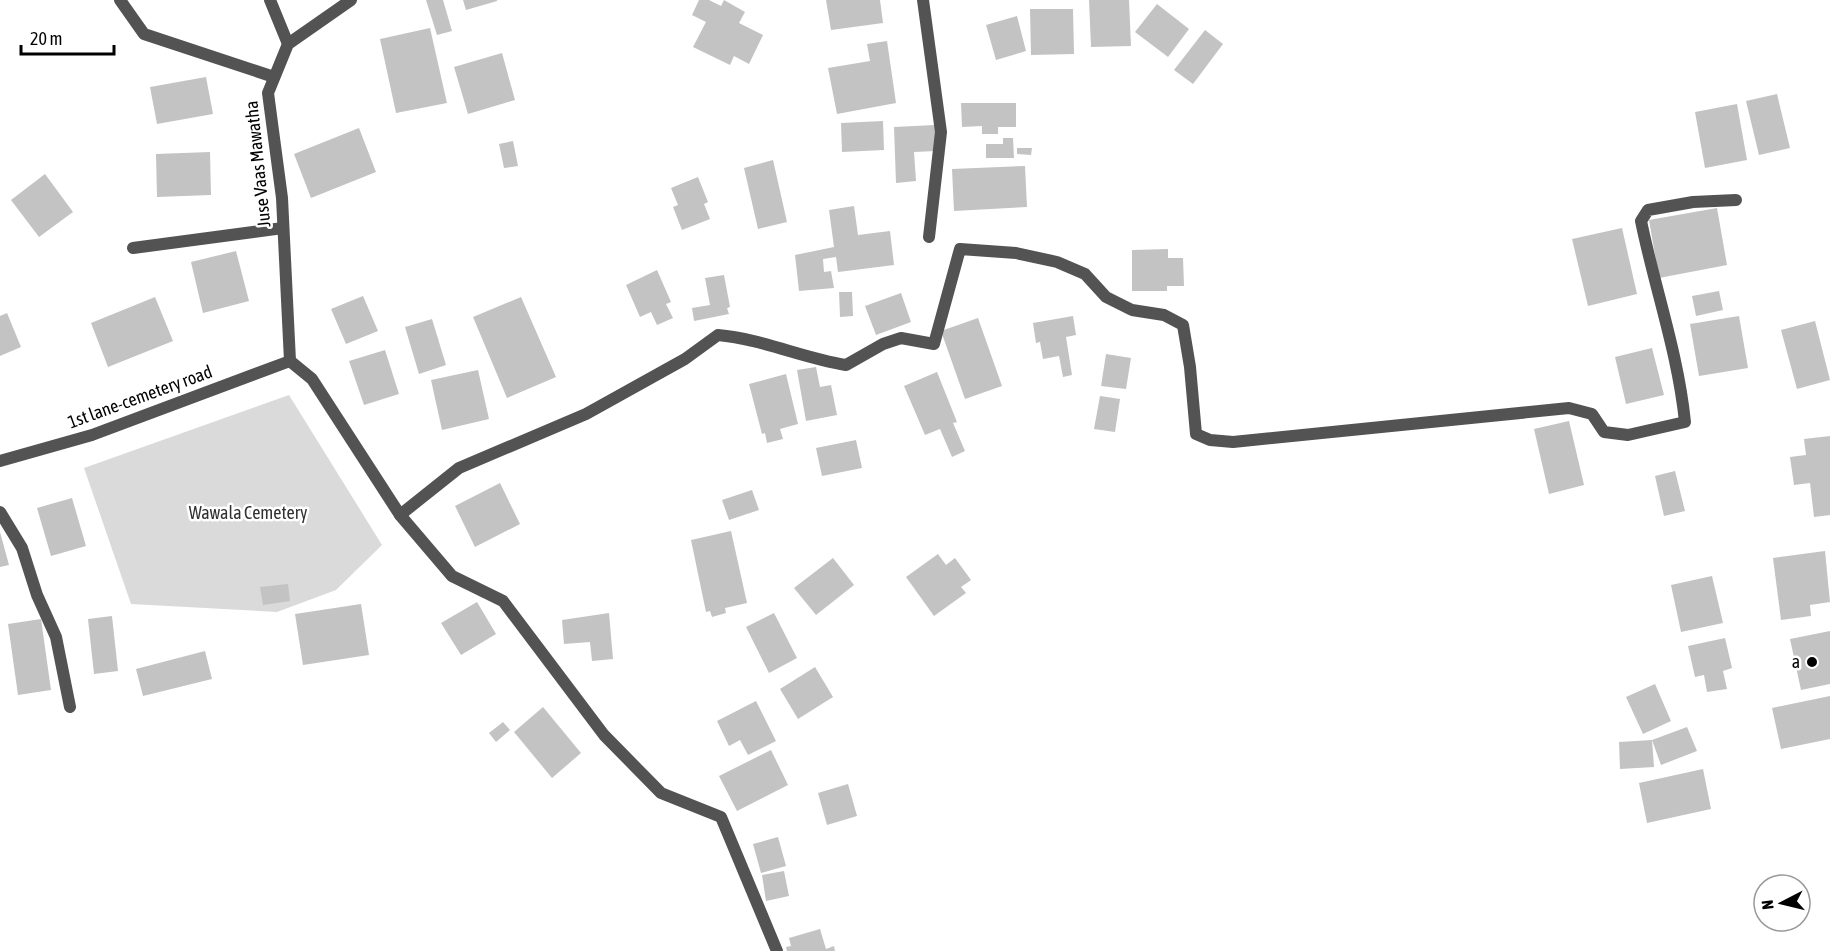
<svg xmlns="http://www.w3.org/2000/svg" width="1830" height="951" font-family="'Asap Condensed',sans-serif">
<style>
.green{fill:#dadada}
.building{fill:#c3c3c3}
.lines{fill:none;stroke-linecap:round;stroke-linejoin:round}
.street{stroke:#535353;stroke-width:12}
.poi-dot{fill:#000;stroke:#fff;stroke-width:2}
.labels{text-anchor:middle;stroke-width:5;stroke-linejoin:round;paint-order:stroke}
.street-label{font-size:18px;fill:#000;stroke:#fff}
.park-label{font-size:18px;fill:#313131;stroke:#fff}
.poi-label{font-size:18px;fill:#000;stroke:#fff;text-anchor:end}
</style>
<rect width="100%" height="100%" fill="#fff"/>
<path class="green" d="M289,395L382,545L336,590L277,612L131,604L84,468Z"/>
<g class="building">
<path d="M426,0H443L452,31L437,35Z"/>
<path d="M463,0H497V1L466,10Z"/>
<path d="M699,0H709L721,6L724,0L745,12L739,23L763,35L749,64L734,56L730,65L693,47L706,22L692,15Z"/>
<path d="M826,0H880L883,23L831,30Z"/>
<path d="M1089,0H1129L1131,46L1091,47Z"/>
<path d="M1157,4L1189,29L1168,57L1135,32Z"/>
<path d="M1030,9H1073L1074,54L1031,55Z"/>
<path d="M1017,16L1026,51L996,60L986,25Z"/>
<path d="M430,28L447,103L396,113L380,39Z"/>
<path d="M1205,30L1223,44L1193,84L1174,70Z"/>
<path d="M887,41L896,103L837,114L828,68L870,61L867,44Z"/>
<path d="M502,53L515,100L468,114L454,67Z"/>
<path d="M206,77L213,114L157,124L150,87Z"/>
<path d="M1777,94L1790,148L1759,155L1746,101Z"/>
<path d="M961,103H1016V127H998V134H982V126L962,127Z"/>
<path d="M1737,104L1747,160L1705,168L1695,112Z"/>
<path d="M883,121L884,150L842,152L841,123Z"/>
<path d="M935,125L936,151L914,152L916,181L896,183L894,127Z"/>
<path d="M359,128L376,172L311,198L294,154Z"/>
<path d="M1003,138H1013L1014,158H986V144H1003Z"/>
<path d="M513,141L518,166L504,168L499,144Z"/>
<path d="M1017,148H1032L1031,155L1017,154Z"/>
<path d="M210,152L211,195L157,197L156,154Z"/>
<path d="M773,160L787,222L758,229L744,168Z"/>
<path d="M1025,166L1027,207L954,211L952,169Z"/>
<path d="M45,174L73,212L39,237L11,200Z"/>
<path d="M698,177L708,202L704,204L710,219L682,230L673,207L678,205L671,188Z"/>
<path d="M854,206L858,235L890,231L894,265L838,272L836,257L823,259L824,272L831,271L834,288L799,291L795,255L834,247L829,210Z"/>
<path d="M1717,208L1727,265L1659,278L1649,220Z"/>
<path d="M1622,228L1637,294L1588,306L1572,239Z"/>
<path d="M1168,249V258H1183L1184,286H1167V291H1132V250Z"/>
<path d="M236,251L249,301L203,313L191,262Z"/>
<path d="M657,270L671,302L666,304L673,318L657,325L651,312L640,317L626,285Z"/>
<path d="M724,275L730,307L727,308L729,314L694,321L692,308L710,305L705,278Z"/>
<path d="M1719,291L1723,310L1696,316L1692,296Z"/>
<path d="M839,292H852L853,316L840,317Z"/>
<path d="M901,293L911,322L876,335L865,306Z"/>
<path d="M363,296L378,331L346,344L331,309Z"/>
<path d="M155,297L173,341L108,367L91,323Z"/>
<path d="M521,297L556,377L507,398L473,317Z"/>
<path d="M7,313L21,347L0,356V316Z"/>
<path d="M1073,316L1076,335L1066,337L1072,375L1063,377L1059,356L1043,359L1040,342L1036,343L1033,323Z"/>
<path d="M1739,316L1748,368L1699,376L1690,324Z"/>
<path d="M978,318L1002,386L965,399L941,331Z"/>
<path d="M432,319L446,365L419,374L405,327Z"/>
<path d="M1815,321L1830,380L1797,389L1781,330Z"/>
<path d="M1652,348L1664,395L1626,404L1615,357Z"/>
<path d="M385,350L399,394L364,405L349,361Z"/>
<path d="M1106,354L1131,358L1126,389L1101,386Z"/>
<path d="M816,367L820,387L831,385L837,415L806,421L797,370Z"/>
<path d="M478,370L489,419L442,430L431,380Z"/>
<path d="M937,372L957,422L953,423L965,451L952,457L940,429L925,435L904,386Z"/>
<path d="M786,374L798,424L780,429L783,439L767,443L765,433L762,434L749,384Z"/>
<path d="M1100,396L1120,399L1115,432L1094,429Z"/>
<path d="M1569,421L1584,485L1549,494L1534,429Z"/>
<path d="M1830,436V515L1814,517L1810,483L1794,485L1790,457L1806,455L1804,439Z"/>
<path d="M856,440L862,468L822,476L816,448Z"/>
<path d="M1675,471L1685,511L1664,516L1655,476Z"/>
<path d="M500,483L520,524L475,547L455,506Z"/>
<path d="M752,490L759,510L729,520L722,500Z"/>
<path d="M72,498L86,546L51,556L37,508Z"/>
<path d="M731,531L747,603L725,608L726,613L712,617L710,611L706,612L691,540Z"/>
<path d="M0,532L9,565L0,567Z"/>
<path d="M1825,551L1830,602L1810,605L1811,616L1781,620L1773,558Z"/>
<path d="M938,554L946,565L955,558L971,580L961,587L966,593L934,616L906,577Z"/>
<path d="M833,558L854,585L816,615L794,588Z"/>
<path d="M1712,576L1723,623L1681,632L1671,585Z"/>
<path d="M288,584L290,601L263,605L260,587Z"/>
<path d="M477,602L496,634L461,655L441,623Z"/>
<path d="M361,604L369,655L303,665L295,614Z"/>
<path d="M609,613L613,659L592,661L590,642L564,644L562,620Z"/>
<path d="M774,613L797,658L769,673L746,627Z"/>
<path d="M112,616L118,671L94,674L88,619Z"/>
<path d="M41,619L51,690L18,695L8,624Z"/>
<path d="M1830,631V684L1801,690L1790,639Z"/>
<path d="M1725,638L1732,668L1723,671L1727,689L1707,692L1704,675L1695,677L1688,646Z"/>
<path d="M205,651L212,679L143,696L136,669Z"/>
<path d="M815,667L833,697L798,719L780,689Z"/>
<path d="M1655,684L1671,721L1643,734L1626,697Z"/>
<path d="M1830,696V739L1781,749L1772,708Z"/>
<path d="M756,701L776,741L748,755L740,740L729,746L717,721Z"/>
<path d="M543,707L581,753L552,778L514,732Z"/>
<path d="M503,722L510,730L496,742L489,733Z"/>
<path d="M1687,727L1697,751L1661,765L1652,740Z"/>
<path d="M1652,740L1654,767L1620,769L1619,742Z"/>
<path d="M771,750L788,785L737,811L719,776Z"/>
<path d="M1703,769L1711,809L1647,823L1639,783Z"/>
<path d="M848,784L857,816L827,825L818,793Z"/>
<path d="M778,837L786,866L761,873L753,844Z"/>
<path d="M784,871L789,896L766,901L762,875Z"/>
<path d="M820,929L826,949L834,946L835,951H787L786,947L791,946L789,938Z"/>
</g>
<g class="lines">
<g class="street">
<path d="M120,0L144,34L274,77"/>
<path d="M270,0L288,44"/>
<path d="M923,0L941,132L929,237"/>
<path d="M133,248L283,228"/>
<path d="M290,361L312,379L400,515L452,576L503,601L604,735L661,793L721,817L777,951"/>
<path d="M290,361L282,198L268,93L288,44L351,0"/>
<path d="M0,461L92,435L290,361"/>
<path d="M0,512L22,548L37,595L56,637L70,707"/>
<path d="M400,515L459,468L586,414L685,359L718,335C762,339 802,358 846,365L883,344L901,338L934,344L960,249L1016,253L1057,262L1085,274L1106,297L1132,310L1164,315L1183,325L1190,367L1196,434L1210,440L1233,442L1569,408L1592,414L1604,432L1628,435L1685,422C1678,353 1655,289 1641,221L1648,210L1693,202L1736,200"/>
</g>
</g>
<circle class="poi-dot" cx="1812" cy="662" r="6"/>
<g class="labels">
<g class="street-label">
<text transform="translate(258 164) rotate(-96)" y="6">Juse Vaas Mawatha</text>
<text transform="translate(140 397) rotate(-20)" y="6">1st lane-cemetery road</text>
</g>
<g class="park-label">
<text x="248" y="519">Wawala Cemetery</text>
</g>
<g class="poi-label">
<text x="1800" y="668">a</text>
</g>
</g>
<g transform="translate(1782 903) rotate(263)"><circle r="28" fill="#ffffff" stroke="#999999" stroke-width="1.5"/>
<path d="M0-4.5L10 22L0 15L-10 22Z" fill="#000000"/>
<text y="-9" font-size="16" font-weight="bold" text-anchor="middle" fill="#000000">N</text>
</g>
<path d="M21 45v9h93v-9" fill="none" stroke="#000000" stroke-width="3"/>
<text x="30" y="45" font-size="18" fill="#000000" stroke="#ffffff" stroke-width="4.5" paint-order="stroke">20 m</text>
</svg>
